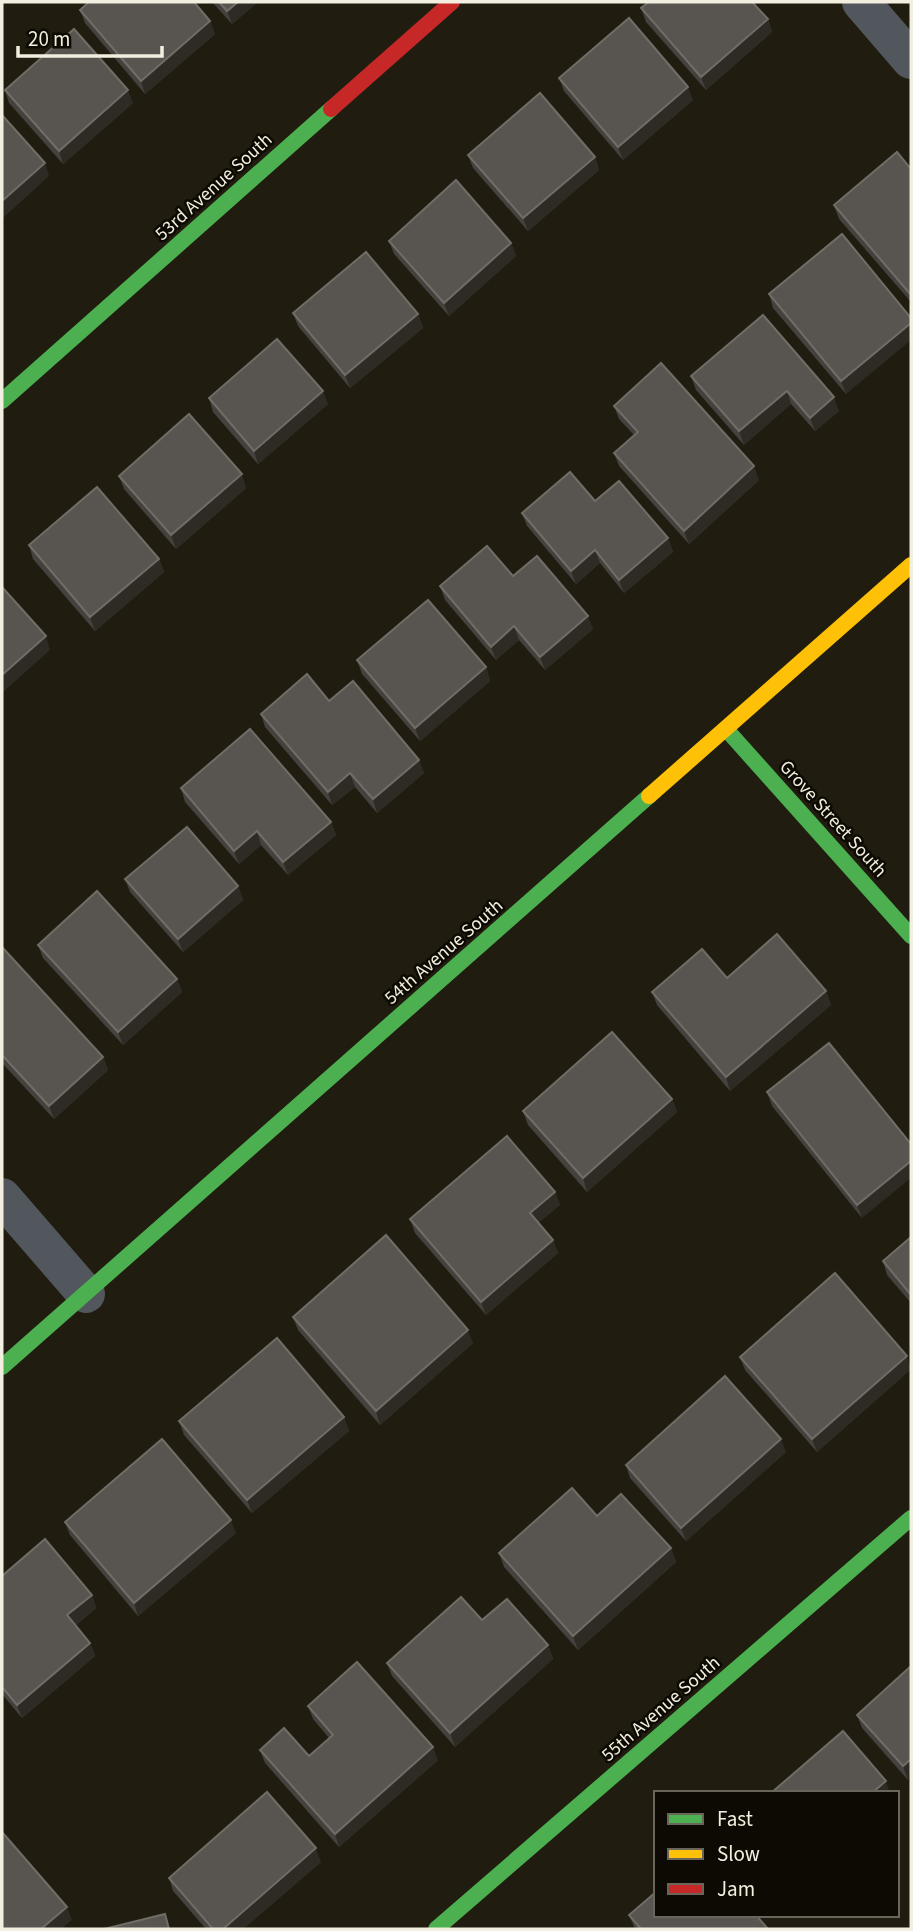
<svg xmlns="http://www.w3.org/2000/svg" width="913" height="1931" font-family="'Source Sans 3',sans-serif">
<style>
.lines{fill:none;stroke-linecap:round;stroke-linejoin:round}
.street{stroke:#51575c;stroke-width:38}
.fast{stroke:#4caf50;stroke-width:16}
.slow{stroke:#ffc107;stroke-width:16}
.jam{stroke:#c62828;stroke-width:16}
.wall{fill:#45413e}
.shaded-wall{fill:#2e2a24}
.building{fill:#585450;stroke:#706c66;stroke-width:2}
.labels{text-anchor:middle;stroke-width:5;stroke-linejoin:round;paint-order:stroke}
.street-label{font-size:19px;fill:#f2eee0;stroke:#0d0a03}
</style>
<rect width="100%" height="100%" fill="#201c10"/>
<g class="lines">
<g class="street">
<path d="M861,2L911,60"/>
<path d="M2,1197L86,1294"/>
</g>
<g class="fast">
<path d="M2,401L331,109"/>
<path d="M726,729L911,936"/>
<path d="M2,1367L649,796"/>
<path d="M436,1929L911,1518"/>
</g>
<path class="slow" d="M649,796L911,565"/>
<path class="jam" d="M331,109L452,2"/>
</g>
<g class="wall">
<path d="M212,2H258L232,24Z"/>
<path d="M641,8L768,19L772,32L706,90L646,22Z"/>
<path d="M80,10L210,21L215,34L145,94L85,23Z"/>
<path d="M559,78L693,100L623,160L564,91Z"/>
<path d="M5,90L133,103L63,164L9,103Z"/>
<path d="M468,155L595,157L599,170L528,231L473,168Z"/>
<path d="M911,169V302L839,219L834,205Z"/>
<path d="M389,241L511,243L516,256L449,316L394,254Z"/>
<path d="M769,294L911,318L846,394L773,308Z"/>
<path d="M293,313L418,314L423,328L350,388L298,326Z"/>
<path d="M763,315L839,411L815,431L791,404L744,445L696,390L691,376Z"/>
<path d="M209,398L328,404L258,464L213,412Z"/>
<path d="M614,406L759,480L689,544L619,466L614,453L634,435L619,419Z"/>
<path d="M119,476L246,488L176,549L124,489Z"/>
<path d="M595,501L668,538L673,552L624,593L600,563L576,584L527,526L522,513Z"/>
<path d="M29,545L159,559L164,572L95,631L33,559Z"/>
<path d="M513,576L593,629L545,670L519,640L496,660L445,600L440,586Z"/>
<path d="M357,660L486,667L490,681L420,741L362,674Z"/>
<path d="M329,701L419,760L424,773L377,813L355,787L332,805L265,727L261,714Z"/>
<path d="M181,788L331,822L336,835L288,875L261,845L239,864L185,802Z"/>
<path d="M125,879L238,886L243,900L183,952L130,892Z"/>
<path d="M38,945L177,979L182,992L123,1045L43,958Z"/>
<path d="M2,947L103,1057L108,1070L54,1119L2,1063Z"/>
<path d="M727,978L826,991L831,1005L730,1091L657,1005L652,992Z"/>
<path d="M829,1043L862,1218L772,1106L767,1092Z"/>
<path d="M672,1099L677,1112L587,1192L528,1125L523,1111Z"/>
<path d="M555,1192L560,1205L538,1223L553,1240L558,1253L486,1315L415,1233L410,1219Z"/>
<path d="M911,1237V1303L887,1275L883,1261Z"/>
<path d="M293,1317L473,1343L380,1425L298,1330Z"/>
<path d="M740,1357L911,1367V1369L817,1452L745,1370Z"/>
<path d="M344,1417L349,1431L252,1513L184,1435L179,1421Z"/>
<path d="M786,1452L686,1541L630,1478L626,1465Z"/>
<path d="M597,1516L671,1548L676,1562L578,1650L504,1567L499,1553Z"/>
<path d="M65,1522L236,1533L138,1616L70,1535Z"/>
<path d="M2,1576L92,1595L96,1608L76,1625L90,1643L95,1656L22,1718L2,1694Z"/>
<path d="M482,1620L548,1645L553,1659L455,1747L392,1676L387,1663Z"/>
<path d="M911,1666L908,1780L862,1728L857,1715Z"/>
<path d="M308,1706L438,1760L339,1847L265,1763L260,1750L309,1756L329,1738L313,1719Z"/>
<path d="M321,1862L243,1929H206L173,1891L169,1878Z"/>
<path d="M629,1915L768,1929H635Z"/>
</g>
<g class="shaded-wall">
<path d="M238,2H258L232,24L227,11Z"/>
<path d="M768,19L772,32L706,90L701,77Z"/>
<path d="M210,21L215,34L145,94L141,81Z"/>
<path d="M688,87L693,100L623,160L618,147Z"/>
<path d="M128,90L133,103L63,164L59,151Z"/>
<path d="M595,157L599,170L528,231L523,218Z"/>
<path d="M45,163L49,176L2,219V201Z"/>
<path d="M511,243L516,256L449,316L444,303Z"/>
<path d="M418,314L423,328L350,388L345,375Z"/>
<path d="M911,323V340L846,394L841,381Z"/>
<path d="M323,391L328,404L258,464L254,451Z"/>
<path d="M787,391L791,404L744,445L739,431Z"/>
<path d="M834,397L839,411L815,431L810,418Z"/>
<path d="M754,466L759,480L689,544L684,531Z"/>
<path d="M242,474L246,488L176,549L171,535Z"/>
<path d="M668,538L673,552L624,593L619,580Z"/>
<path d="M595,550L600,563L576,584L571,571Z"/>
<path d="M159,559L164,572L95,631L90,617Z"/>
<path d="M588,616L593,629L545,670L540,657Z"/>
<path d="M514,626L519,640L496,660L491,647Z"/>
<path d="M46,636L50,650L2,693V675Z"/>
<path d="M486,667L490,681L420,741L415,728Z"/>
<path d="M419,760L424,773L377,813L373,799Z"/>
<path d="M350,773L355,787L332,805L328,792Z"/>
<path d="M331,822L336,835L288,875L283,862Z"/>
<path d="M257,831L261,845L239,864L234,851Z"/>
<path d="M238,886L243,900L183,952L178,939Z"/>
<path d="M177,979L182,992L123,1045L118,1032Z"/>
<path d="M826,991L831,1005L730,1091L726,1077Z"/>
<path d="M103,1057L108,1070L54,1119L49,1106Z"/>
<path d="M672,1099L677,1112L587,1192L583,1178Z"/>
<path d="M911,1161V1178L862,1218L857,1205Z"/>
<path d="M555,1192L560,1205L535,1226L530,1213Z"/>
<path d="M553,1240L558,1253L486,1315L481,1302Z"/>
<path d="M468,1330L473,1343L380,1425L376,1411Z"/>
<path d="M907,1356L911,1369L817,1452L812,1439Z"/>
<path d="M344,1417L349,1431L252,1513L247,1500Z"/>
<path d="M781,1439L786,1452L686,1541L681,1528Z"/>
<path d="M231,1520L236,1533L138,1616L134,1603Z"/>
<path d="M671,1548L676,1562L578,1650L573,1636Z"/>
<path d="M92,1595L96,1608L72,1628L67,1615Z"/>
<path d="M90,1643L95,1656L22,1718L17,1705Z"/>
<path d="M548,1645L553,1659L455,1747L450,1733Z"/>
<path d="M433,1747L438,1760L339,1847L335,1834Z"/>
<path d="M911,1759V1776L908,1780L903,1766Z"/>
<path d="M886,1781L890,1793H872Z"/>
<path d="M316,1848L321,1862L243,1929H223Z"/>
<path d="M67,1907L72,1920L61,1929H41Z"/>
</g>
<g class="building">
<path d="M89,2H194L210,21L141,81L80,10Z"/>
<path d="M219,2H238L227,11Z"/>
<path d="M649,2H752L768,19L701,77L641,8Z"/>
<path d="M629,18L688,87L618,147L559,78Z"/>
<path d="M74,29L128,90L59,151L5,90Z"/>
<path d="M540,93L595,157L523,218L468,155Z"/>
<path d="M2,115L45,163L2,201Z"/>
<path d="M897,152L911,169V295L834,205Z"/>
<path d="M456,180L511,243L444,303L389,241Z"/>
<path d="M842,234L911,318V323L841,381L769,294Z"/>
<path d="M366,252L418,314L345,375L293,313Z"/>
<path d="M763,315L834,397L810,418L787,391L739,431L691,376Z"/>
<path d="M277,339L323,391L254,451L209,398Z"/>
<path d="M661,363L754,466L684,531L614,453L638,432L614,406Z"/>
<path d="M189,414L242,474L171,535L119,476Z"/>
<path d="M570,472L595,501L619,481L668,538L619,580L595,550L571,571L522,513Z"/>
<path d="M97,487L159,559L90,617L29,545Z"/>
<path d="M487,546L513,576L537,556L588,616L540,657L514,626L491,647L440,586Z"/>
<path d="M2,587L46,636L2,675Z"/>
<path d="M428,600L486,667L415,728L357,660Z"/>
<path d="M307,674L329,701L353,681L419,760L373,799L350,773L328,792L261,714Z"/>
<path d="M250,729L331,822L283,862L257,831L234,851L181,788Z"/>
<path d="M187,827L238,886L178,939L125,879Z"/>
<path d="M97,891L177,979L118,1032L38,945Z"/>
<path d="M777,934L826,991L726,1077L652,992L702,949L727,978Z"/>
<path d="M2,947L103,1057L49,1106L2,1055Z"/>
<path d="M612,1032L672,1099L583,1178L523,1111Z"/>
<path d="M829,1043L911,1144V1161L857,1205L767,1092Z"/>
<path d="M507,1136L555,1192L530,1213L553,1240L481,1302L410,1219Z"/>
<path d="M386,1235L468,1330L376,1411L293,1317Z"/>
<path d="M911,1237V1295L883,1261Z"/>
<path d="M835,1273L907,1356L812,1439L740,1357Z"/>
<path d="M277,1338L344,1417L247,1500L179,1421Z"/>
<path d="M725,1376L781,1439L681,1528L626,1465Z"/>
<path d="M162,1439L231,1520L134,1603L65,1522Z"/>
<path d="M572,1488L597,1516L621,1494L671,1548L573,1636L499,1553Z"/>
<path d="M45,1539L92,1595L67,1615L90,1643L17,1705L2,1687V1576Z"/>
<path d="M461,1597L482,1620L507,1599L548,1645L450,1733L387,1663Z"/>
<path d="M357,1662L433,1747L335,1834L260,1750L284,1728L309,1756L333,1735L308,1706Z"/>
<path d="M911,1666V1759L903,1766L857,1715Z"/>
<path d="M843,1731L886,1781L872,1793H771Z"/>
<path d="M267,1792L316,1848L223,1929H213L169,1878Z"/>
<path d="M2,1832L67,1907L41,1929H2Z"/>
<path d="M656,1892V1915H756L768,1929H641L629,1915Z"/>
<path d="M165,1914L169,1929H104Z"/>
</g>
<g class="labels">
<g class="street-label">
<text transform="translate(213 186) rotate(-42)" y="7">53rd Avenue South</text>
<text transform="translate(834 818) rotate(48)" y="7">Grove Street South</text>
<text transform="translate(443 951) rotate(-41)" y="7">54th Avenue South</text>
<text transform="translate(660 1708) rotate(-41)" y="7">55th Avenue South</text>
</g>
</g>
<rect width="913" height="1931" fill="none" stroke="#f2eee0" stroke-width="7"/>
<rect x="654" y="1791" width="245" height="126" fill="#0d0a03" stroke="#69655b" stroke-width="2"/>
<rect x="668" y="1814" width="35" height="10" fill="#4caf50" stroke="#69655b" stroke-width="2"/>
<text x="717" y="1826" font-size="21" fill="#f2eee0">Fast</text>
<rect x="668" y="1849" width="35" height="10" fill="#ffc107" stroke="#69655b" stroke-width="2"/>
<text x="717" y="1861" font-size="21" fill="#f2eee0">Slow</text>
<rect x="668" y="1884" width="35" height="10" fill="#c62828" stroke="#69655b" stroke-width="2"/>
<text x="717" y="1896" font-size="21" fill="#f2eee0">Jam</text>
<path d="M18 46v10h144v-10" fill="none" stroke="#f2eee0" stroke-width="3.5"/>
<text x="28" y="46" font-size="21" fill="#f2eee0" stroke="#0d0a03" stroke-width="5" paint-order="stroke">20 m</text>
</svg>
